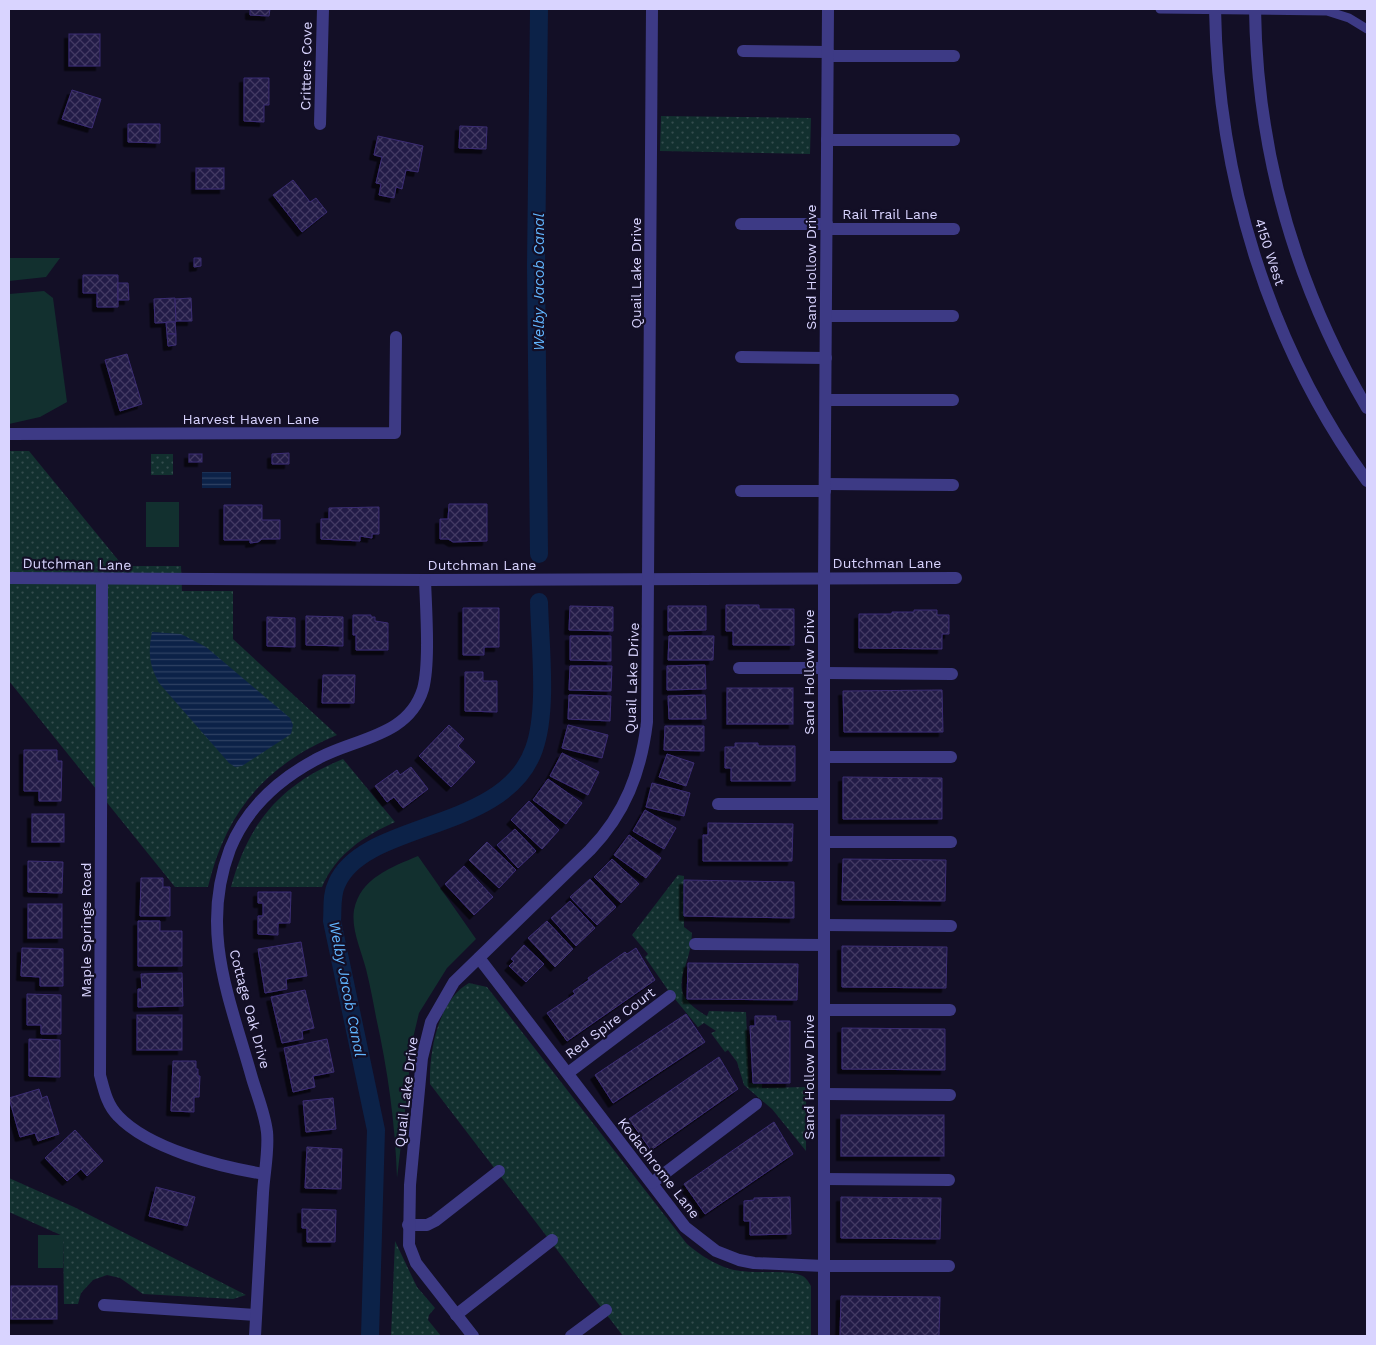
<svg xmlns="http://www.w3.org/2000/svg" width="1376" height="1345" font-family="'Work Sans',sans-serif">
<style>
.green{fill:#12302f}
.park{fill:url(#park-dots)}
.water{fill:url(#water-rules)}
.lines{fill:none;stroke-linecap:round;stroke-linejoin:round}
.canal{stroke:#0c2248;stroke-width:18}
.building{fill:url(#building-cross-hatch);stroke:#3b2d73;filter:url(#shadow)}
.service{stroke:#3d3a85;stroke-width:9}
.minor{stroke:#3d3a85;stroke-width:12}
.tertiary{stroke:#3d3a85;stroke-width:12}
.labels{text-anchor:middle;stroke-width:4.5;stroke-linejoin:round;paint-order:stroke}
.street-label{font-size:14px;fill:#d9d4ff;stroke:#130f26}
.water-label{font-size:15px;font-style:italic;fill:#62b6ff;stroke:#130f26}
</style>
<defs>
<pattern id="park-dots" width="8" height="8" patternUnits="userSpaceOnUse" patternTransform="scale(1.25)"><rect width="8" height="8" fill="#12302f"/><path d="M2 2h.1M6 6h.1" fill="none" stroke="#344d4e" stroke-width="1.8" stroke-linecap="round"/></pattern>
<pattern id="water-rules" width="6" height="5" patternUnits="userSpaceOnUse" patternTransform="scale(1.25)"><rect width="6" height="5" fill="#0c2248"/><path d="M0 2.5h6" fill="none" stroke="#2f4163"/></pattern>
<pattern id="building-cross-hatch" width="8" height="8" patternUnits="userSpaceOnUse" patternTransform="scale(1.25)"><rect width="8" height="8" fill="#241b47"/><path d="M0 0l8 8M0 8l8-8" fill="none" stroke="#433b63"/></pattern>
<filter id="shadow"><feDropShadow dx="-4.5" dy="4.5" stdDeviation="0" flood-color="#0009"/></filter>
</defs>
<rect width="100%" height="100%" fill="#130f26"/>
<g class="green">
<path d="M9,258H60L46,277L9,281Z"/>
<path d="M44,291L53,298L67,402L40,417L9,424V294Z"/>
<rect x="146" y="502" width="33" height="45"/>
<path d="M418,856L476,939L447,968L419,1013L409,1055V1078L397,1178C395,1123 388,1071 376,1017C373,1001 370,985 366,969C361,950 351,929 354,910C360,878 392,867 418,856Z"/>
<rect x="38" y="1235" width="25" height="33"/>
</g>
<g class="park">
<path d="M661,116L811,118L810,154L660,151Z"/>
<path d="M9,451H29L123,566H181L182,591H233V639L337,735C265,765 226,812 208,887H175L9,681Z"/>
<rect x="151" y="454" width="22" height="21"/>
<path d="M343,759L395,822C364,836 336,854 322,887H231C248,823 281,784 343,759Z"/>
<path d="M678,875L684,876V927L692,933C691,973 661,989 707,1016L709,1011L746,1012L749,1083L762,1084V1088L806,1087V1151L772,1109L744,1085L737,1062L728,1050L725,1052L711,1033L716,1031L704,1023L698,1027L670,993L645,957L648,954L632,935Z"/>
<path d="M469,983L487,987L687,1244C700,1255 714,1264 730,1269C751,1275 786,1269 800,1275C806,1277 808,1281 811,1286V1336H623L430,1084C429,1052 438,1000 469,983Z"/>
<path d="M9,1178L74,1207L246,1295L233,1299L143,1294L120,1278L107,1275L93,1280L81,1293L78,1304H64L63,1236L9,1212Z"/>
<path d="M395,1241L417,1287L435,1308L429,1315L428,1320L441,1336H391Z"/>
</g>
<g class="water">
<rect x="202" y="472" width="29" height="16"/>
<path d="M152,632L181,634L206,647L290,718L293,725L291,734L242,766L235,767L229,763L159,683C149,665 148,652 152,632Z"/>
</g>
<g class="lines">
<g class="canal">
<path d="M539,554L536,266L539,9"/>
<path d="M370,1336L376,1130L332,921C333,908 331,895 337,883C365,820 505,833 534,749C548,710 540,645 539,602"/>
</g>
</g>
<g class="building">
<path d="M250,9H270L269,16L250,15Z"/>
<rect x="69" y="34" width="31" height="32"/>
<path d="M244,78H269V105H264V122L244,121Z"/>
<path d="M72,90L101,99L92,128L62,119Z"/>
<path d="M128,124H160V143L128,142Z"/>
<path d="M460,126L487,127L486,149L459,148Z"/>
<path d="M378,136L423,146L418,172L406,170L402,189L396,187L394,198L379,195L381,184L376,183L382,157L374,155Z"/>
<rect x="196" y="168" width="28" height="21"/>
<path d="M293,180L310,202L316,198L327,212L302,232L273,195Z"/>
<path d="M194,258H201V266L194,267Z"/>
<path d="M83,275H118V307H97V293H83Z"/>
<path d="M118,283H128L129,300H118Z"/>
<path d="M175,298L176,322L155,323L154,299Z"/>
<path d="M191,298L192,321H176L175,299Z"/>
<path d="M166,322H175L176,334H167Z"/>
<path d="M167,334H176V345L168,346Z"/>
<path d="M127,354L142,404L120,411L105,360Z"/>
<path d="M289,453V464H272V454Z"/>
<rect x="189" y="454" width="13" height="8"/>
<path d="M449,504H487V541L453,542L448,539H440V519H448Z"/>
<path d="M224,505H262V520H280V539H262L258,542L250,543V540H224Z"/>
<path d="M379,507V534H372V538L360,536V541L321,539V519H329V508Z"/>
<path d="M726,605H759V609H794V645H733V631H726Z"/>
<path d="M570,606L613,607V631L569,630Z"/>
<path d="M668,606H706V630L668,631Z"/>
<path d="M463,608H499V647H484V655H463Z"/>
<path d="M914,610H937V615H949V634H942V649L859,648V614H892V612H914Z"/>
<path d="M353,615H371V617H375V621L388,623V650H356V635H353Z"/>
<path d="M306,616L343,617V646L306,645Z"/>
<path d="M267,617L295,618V647L267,646Z"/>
<path d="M570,636H611V661L570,660Z"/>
<path d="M669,636H714L713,660H668Z"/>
<path d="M705,665L706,689L667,690V666Z"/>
<path d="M570,666H612L611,691L569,690Z"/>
<path d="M465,672H483V681H497V712L465,711Z"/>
<path d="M323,675H355L354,703H322Z"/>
<rect x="727" y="688" width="66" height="36"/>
<path d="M942,690L943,732H844L843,691Z"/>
<path d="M569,695L611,696L610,721L568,719Z"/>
<path d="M705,695L706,719H669L668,696Z"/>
<path d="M449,725L464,739L458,746L475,762L451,787L419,756Z"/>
<path d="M568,725L608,735L602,758L562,748Z"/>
<path d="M665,726H704V751L664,750Z"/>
<path d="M735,743H758V746H795V781H731V768H725V747H735Z"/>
<path d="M24,750H57V761H62L61,801H39V791H24Z"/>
<path d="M562,753L599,772L588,795L550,776Z"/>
<path d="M667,754L694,763L686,786L659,777Z"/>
<path d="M411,767L428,789L403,808L394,797L387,802L375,786L397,770L400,775Z"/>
<path d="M843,777L942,778V819H843Z"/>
<path d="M548,779L582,803L566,824L533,800Z"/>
<path d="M652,783L690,793L684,816L646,807Z"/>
<path d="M529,801L559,830L542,849L511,820Z"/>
<path d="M645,810L676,828L664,849L633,831Z"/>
<rect x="32" y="814" width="32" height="28"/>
<path d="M708,823L793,824L792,861H703V835H708Z"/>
<path d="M515,829L536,851L518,868L497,845Z"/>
<path d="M629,835L661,858L646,878L614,855Z"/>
<path d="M487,842L516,870L499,888L469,860Z"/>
<path d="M612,859L639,884L621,903L594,877Z"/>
<path d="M843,859L946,860L945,901L842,900Z"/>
<path d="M28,861L63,862L62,893L28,892Z"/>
<path d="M464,866L493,897L474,915L445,884Z"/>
<path d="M141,878H163V887H170V916H140Z"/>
<path d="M590,879L616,907L597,925L570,897Z"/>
<path d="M684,880L794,882V918L684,916Z"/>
<path d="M258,892H291L290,923H278V935L258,934V916H263V903H258Z"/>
<path d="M570,901L595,928L576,946L551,918Z"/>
<rect x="28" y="904" width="34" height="34"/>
<path d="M138,921H160V931H182V966H138Z"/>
<path d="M547,921L573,949L555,967L528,938Z"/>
<path d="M301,942L307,976L286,979L287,989L265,993L258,949Z"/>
<path d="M524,945L544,964L526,982L509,966L514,961L511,959Z"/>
<path d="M842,946L947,947L946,988L842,987Z"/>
<path d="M22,948L63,949V986H40V977L21,976Z"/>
<path d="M636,948L655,980L567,1041L547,1013L575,994L573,991L589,980L588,978L625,952L627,954Z"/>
<path d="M688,963L798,964L797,1000L687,999Z"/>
<path d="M182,973L183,1006L138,1007V989H142L141,974Z"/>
<path d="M305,990L314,1028L302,1031L303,1039L282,1043L271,997Z"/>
<path d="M27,994L61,995V1034H41V1025H27Z"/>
<path d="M686,1014L705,1042L613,1103L595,1075Z"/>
<rect x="137" y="1015" width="45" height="35"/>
<path d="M755,1016H776V1021H790V1083H753L750,1026H755Z"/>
<path d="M842,1028L945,1029V1070L842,1069Z"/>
<path d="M29,1039L60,1040V1077L29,1076Z"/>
<path d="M327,1039L334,1072L313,1076L315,1087L293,1092L284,1048Z"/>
<path d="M719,1057L738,1089L651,1150L629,1119Z"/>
<path d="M173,1061H196V1069H198V1076H200L199,1097H194V1112L171,1111Z"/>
<path d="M39,1089L42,1098L47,1096L59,1134L38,1141L35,1133L20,1137L9,1098Z"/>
<path d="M333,1098L336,1129L306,1132L303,1101Z"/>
<rect x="841" y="1115" width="103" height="41"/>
<path d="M774,1122L793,1154L705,1214L684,1184Z"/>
<path d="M75,1130L103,1161L87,1176L81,1169L67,1181L45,1158Z"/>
<path d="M307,1147L342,1149L341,1189L305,1188Z"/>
<path d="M156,1187L195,1197L187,1226L149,1216Z"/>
<path d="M790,1197L791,1234L750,1235V1221H744V1201L754,1200V1198Z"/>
<path d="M841,1197L941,1198L940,1239L841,1238Z"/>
<path d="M302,1209L336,1210L335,1242H307V1228H302Z"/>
<rect x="11" y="1286" width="46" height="33"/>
<path d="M841,1296L940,1297L939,1336H840Z"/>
</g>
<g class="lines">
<path class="service" d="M1160,9L1327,11L1349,18L1367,29"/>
<g class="minor">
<path d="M743,51L828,52"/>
<path d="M828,56H954"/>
<path d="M320,124L323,9"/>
<path d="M827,140H954"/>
<path d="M741,224H827"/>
<path d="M827,229H954"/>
<path d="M826,316H953"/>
<path d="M741,357L826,358"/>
<path d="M826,400H953"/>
<path d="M9,434L395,433L396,337"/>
<path d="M825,484L953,485"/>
<path d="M741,491H825"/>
<path d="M9,578L425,580L956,578"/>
<path d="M102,579L100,1075C104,1090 107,1105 118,1116C149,1149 221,1167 264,1174"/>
<path d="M739,668H824"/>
<path d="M824,673L952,674"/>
<path d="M824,757H951"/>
<path d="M718,804H824"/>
<path d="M824,842H951"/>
<path d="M824,925L951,926"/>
<path d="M695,944L824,945"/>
<path d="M479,958L685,1227L716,1251L739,1260L754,1263L824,1266H949"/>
<path d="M824,1010H950"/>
<path d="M568,1073L670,996"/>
<path d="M824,1094L950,1095"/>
<path d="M824,1179L949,1180"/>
<path d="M652,1183L756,1104"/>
<path d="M408,1225H427L435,1221L499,1171"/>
<path d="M104,1305L256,1315"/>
<path d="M456,1315L552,1240"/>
<path d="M255,1336C258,1288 260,1241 263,1193C264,1174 269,1151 267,1132C265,1114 257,1095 252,1078C230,999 199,931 230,849C246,809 278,780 315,760C353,738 408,738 423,689C430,663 426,609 425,580"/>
<path d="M473,1336L416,1263L409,1245L410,1185L422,1058L431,1022L454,982L590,850C625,814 641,772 647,722L652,9"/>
<path d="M571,1336L606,1310"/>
<path d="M824,1336V579L828,9"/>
</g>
<g class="tertiary">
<path d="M1215,9C1218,177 1268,344 1367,481"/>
<path d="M1255,9C1257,151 1295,285 1367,408"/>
</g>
</g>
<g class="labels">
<g class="street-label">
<text transform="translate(306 66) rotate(-89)" y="5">Critters Cove</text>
<text x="890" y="219">Rail Trail Lane</text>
<text transform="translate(1270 252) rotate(72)" y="5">4150 West</text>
<text transform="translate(811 267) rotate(-90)" y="5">Sand Hollow Drive</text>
<text transform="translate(636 273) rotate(-90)" y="5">Quail Lake Drive</text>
<text x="251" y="424">Harvest Haven Lane</text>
<text x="887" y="568">Dutchman Lane</text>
<text transform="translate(77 564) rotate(1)" y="5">Dutchman Lane</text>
<text x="482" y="570">Dutchman Lane</text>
<text transform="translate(809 672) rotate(-90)" y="5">Sand Hollow Drive</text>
<text transform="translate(632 678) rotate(-88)" y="5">Quail Lake Drive</text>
<text transform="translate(86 930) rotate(-90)" y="5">Maple Springs Road</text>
<text transform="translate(250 1009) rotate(75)" y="5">Cottage Oak Drive</text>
<text transform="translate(610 1023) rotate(-37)" y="5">Red Spire Court</text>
<text transform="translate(809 1077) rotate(-90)" y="5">Sand Hollow Drive</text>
<text transform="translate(406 1092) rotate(-83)" y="5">Quail Lake Drive</text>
<text transform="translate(659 1168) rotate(52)" y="5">Kodachrome Lane</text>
</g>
<g class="water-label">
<text transform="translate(539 282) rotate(-90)" y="5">Welby Jacob Canal</text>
<text transform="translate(347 989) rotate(79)" y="5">Welby Jacob Canal</text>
</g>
</g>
<rect width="1376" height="1345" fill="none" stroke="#d9d4ff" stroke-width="20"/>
</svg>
